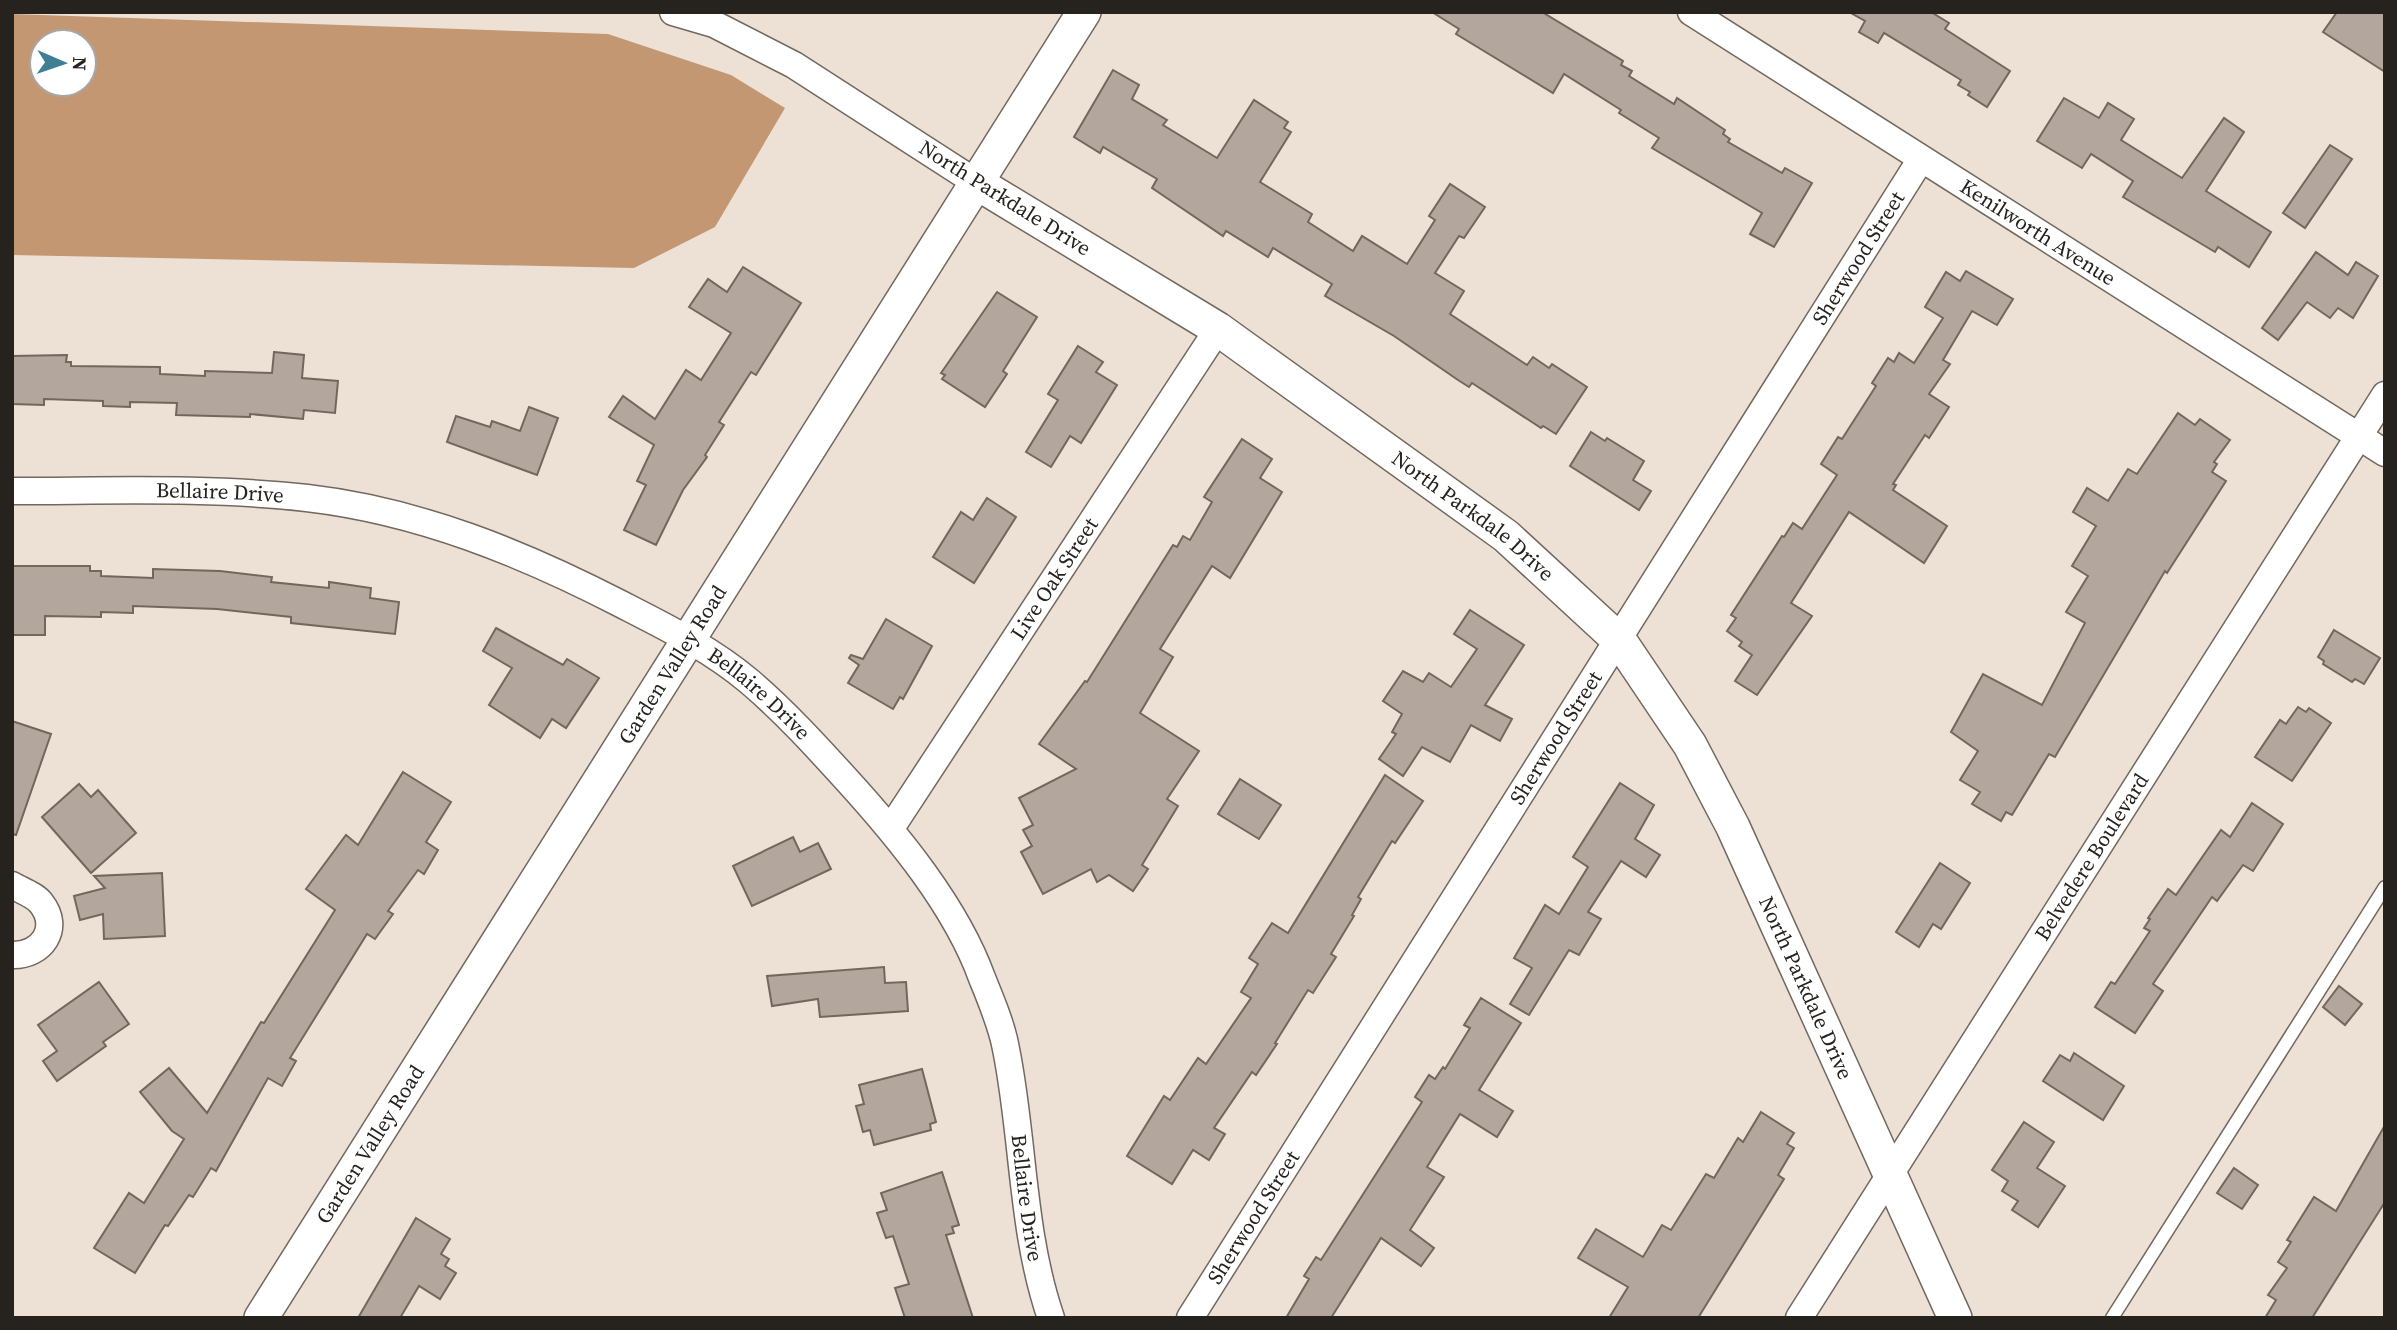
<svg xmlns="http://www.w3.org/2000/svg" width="2397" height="1330" font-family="'Source Serif 4',serif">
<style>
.forest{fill:#c39771;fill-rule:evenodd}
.building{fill:#b3a79d;stroke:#72675d;stroke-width:2}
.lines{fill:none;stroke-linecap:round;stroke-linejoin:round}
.service-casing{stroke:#73685e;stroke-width:15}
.minor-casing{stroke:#73685e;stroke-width:29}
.tertiary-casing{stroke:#73685e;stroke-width:36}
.service{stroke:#fff;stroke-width:12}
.minor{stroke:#fff;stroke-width:26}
.tertiary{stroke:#fff;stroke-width:33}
.labels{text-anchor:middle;stroke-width:5;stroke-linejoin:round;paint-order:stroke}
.street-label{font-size:21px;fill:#26221e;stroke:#fff}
</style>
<rect width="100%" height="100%" fill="#ede1d6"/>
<path class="forest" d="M12,14L608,34L731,75L785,108L715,227L634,268L12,255ZM42,42H84V84H42Z"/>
<g class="building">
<path d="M1432,12H1542L1623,61L1621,65L1632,71L1629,76L1674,104L1677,98L1725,130L1723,134L1730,139L1728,142L1782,173L1785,168L1812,183L1774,247L1750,234L1762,213L1652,148L1659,138L1619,113L1621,110L1564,74L1553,93L1456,34L1459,29Z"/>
<path d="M1849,12H1931L1949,23L1945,29L2010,71L1987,107L1968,95L1970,92L1958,85L1961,80L1884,33L1878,43L1859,32L1865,21Z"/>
<path d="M2337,12H2385V72L2323,32Z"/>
<path d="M1113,70L1139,85L1132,99L1167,120L1163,125L1217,158L1254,100L1288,122L1284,128L1291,132L1260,182L1312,214L1308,222L1353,251L1362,236L1407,264L1435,220L1429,216L1450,184L1485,207L1464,238L1459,236L1435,273L1464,291L1450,314L1527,365L1533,357L1549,368L1552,364L1587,387L1556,434L1543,426L1541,428L1472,383L1469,387L1458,380L1394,336L1325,296L1332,284L1273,248L1268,257L1226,231L1223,236L1152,188L1157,179L1103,147L1100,153L1074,137Z"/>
<path d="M2064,98L2099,118L2108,103L2134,119L2121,140L2182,178L2224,118L2244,132L2206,191L2271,232L2249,267L2218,247L2215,252L2123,197L2133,181L2091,154L2082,168L2037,141Z"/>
<path d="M2330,145L2352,159L2305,228L2283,213Z"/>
<path d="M2316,252L2348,275L2356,262L2378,276L2353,318L2338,308L2330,318L2307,302L2278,340L2262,328Z"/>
<path d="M743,267L801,303L756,375L751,372L719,422L724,425L705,455L707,457L683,490L656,545L624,530L646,485L637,481L654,445L609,417L623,396L655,419L686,370L701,380L731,333L689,307L708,279L727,292Z"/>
<path d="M1966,271L2013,299L1997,325L1972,311L1943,360L1950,364L1929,394L1949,407L1929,438L1925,435L1893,484L1896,485L1893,490L1947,526L1924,563L1849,512L1791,603L1812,616L1757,695L1735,681L1752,655L1739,646L1742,642L1727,631L1736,618L1731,615L1782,536L1784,537L1793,523L1802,529L1837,475L1821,464L1838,437L1842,439L1876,386L1872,383L1888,358L1894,362L1899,353L1914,363L1943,318L1925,307L1946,272L1960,281Z"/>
<path d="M997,292L1037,317L1003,371L1007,374L985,407L942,379L945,375L941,373Z"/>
<path d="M1078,346L1103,362L1096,372L1117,385L1081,443L1070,436L1051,467L1026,452L1058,400L1048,394Z"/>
<path d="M274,352L304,355L302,378L338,381L335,413L304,410L303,419L250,414V417L176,415L177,403L130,402V407L103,406V401L44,399V405L12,404V356L67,355L66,362H71V366L160,367V374L205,376V371L272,373Z"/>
<path d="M529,407L558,418L537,475L447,442L456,416L490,427L492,421L520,431Z"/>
<path d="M2178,413L2195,425L2200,419L2230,440L2214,462L2217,464L2212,472L2226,481L2167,573L2165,571L2055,757L2049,754L2012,815L2006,812L2001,821L1972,804L1980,792L1960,780L1978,751L1951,732L1983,674L2042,705L2085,623L2066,612L2088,576L2072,566L2096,526L2073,512L2087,488L2108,501L2128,469L2137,474Z"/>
<path d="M1591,432L1605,441L1607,438L1644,461L1633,480L1651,491L1639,510L1570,466Z"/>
<path d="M1242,439L1272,459L1260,478L1282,492L1230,578L1212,566L1160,649L1173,657L1140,713L1199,751L1167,799L1178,806L1142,865L1148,869L1133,891L1109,875L1097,882L1091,869L1043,894L1021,852L1032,846L1023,830L1033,825L1019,798L1076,769L1039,744L1085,681L1087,682L1173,545L1177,547L1183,536L1190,540L1212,502L1204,497Z"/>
<path d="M987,498L1016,517L974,583L933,557L961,512L973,520Z"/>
<path d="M12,566H90V571H101V576L153,578V569L220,571L272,577L271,582L329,588V582L371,588L370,598L399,602L395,634L291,623V617L217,609L133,606V613L101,612V617L45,616V635H12Z"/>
<path d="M1470,610L1524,645L1485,705L1512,719L1500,741L1471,725L1450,762L1422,747L1403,776L1379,759L1396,734L1392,732L1402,714L1383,701L1403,671L1423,682L1429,673L1451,687L1477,649L1454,634Z"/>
<path d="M886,619L932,646L903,699L900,697L893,709L848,683L859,665L849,658L851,655L863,659Z"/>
<path d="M496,628L563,665L567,659L599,678L566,728L552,719L540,738L489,705L512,668L483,651Z"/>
<path d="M2334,630L2380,658L2364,684L2355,679L2352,682L2323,664L2324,661L2318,657Z"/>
<path d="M2298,707L2306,712L2309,708L2331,723L2292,781L2255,757L2280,720L2286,724Z"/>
<path d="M12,721L51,734L16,835L12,834Z"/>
<path d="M403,772L451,802L426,842L438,850L424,874L418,870L388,911L393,914L375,939L367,934L290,1058L296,1061L282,1086L268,1078L216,1171L211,1168L193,1197L189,1195L168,1226L165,1225L135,1273L94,1248L129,1193L144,1203L184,1139L172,1131L140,1092L169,1068L207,1113L261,1022L264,1023L335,910L306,889L346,835L358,845Z"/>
<path d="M1385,775L1423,801L1395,843L1392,841L1358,897L1361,899L1352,915L1354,916L1331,954L1336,957L1313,993L1308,990L1275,1043L1277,1044L1256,1075L1252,1072L1214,1128L1225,1134L1209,1160L1193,1150L1172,1184L1127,1156L1164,1096L1170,1100L1198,1058L1206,1064L1251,998L1241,992L1258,964L1249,958L1272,923L1288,933Z"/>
<path d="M1240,779L1281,805L1259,839L1218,814Z"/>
<path d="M1620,783L1654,805L1635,839L1660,855L1646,877L1621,861L1588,912L1601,919L1579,955L1569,950L1529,1015L1510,1004L1532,968L1514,958L1545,905L1559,914L1588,867L1573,857Z"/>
<path d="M79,784L91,797L98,790L136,833L91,873L42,817Z"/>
<path d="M2252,803L2283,824L2253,871L2243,865L2217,901L2212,897L2153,984L2163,991L2135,1033L2095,1007L2111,982L2115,984L2150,931L2144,928L2150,919L2148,918L2168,889L2176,895L2221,830L2230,837Z"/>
<path d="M793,837L800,852L818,843L831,869L752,906L733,866Z"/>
<path d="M1940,863L1970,883L1941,929L1933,924L1919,947L1896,932Z"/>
<path d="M162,873L165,936L104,939L103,914L80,920L74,896L105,888L94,876Z"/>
<path d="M884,967L885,983L906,982L908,1011L820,1017L818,999L772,1006L767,976Z"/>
<path d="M99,982L129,1024L103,1042L106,1046L57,1081L43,1061L57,1051L38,1025Z"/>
<path d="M2339,986L2362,1004L2345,1025L2323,1007Z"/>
<path d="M1481,998L1521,1023L1479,1090L1513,1111L1497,1137L1460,1114L1427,1167L1444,1177L1410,1230L1434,1248L1421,1266L1381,1238L1331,1318H1286L1309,1279L1304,1276L1316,1257L1321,1260L1422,1102L1415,1097L1429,1075L1435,1079L1443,1067L1445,1069L1470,1028L1464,1025Z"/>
<path d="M2074,1053L2124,1086L2103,1120L2043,1081L2060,1055L2070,1061Z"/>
<path d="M922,1069L936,1122L930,1124L931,1130L874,1145L870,1130L863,1132L856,1106L864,1104L859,1085Z"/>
<path d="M1761,1112L1794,1133L1787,1144L1794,1148L1778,1175L1784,1179L1698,1318H1609L1628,1287L1578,1258L1596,1229L1643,1257L1662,1225L1671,1230L1706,1174L1714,1178L1738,1138L1743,1142Z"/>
<path d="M2024,1122L2054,1142L2037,1168L2065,1186L2038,1227L2012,1210L2018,1201L2002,1191L2008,1181L1992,1170Z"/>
<path d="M2385,1125V1202L2354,1251L2312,1318H2265L2276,1300L2268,1295L2287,1268L2278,1262L2291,1242L2287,1240L2314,1197L2336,1211Z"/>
<path d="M2234,1168L2258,1185L2242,1209L2217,1193Z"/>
<path d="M942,1172L959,1225L952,1227L954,1233L946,1235L973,1318H905L895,1288L909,1284L893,1236L886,1238L877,1213L887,1210L881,1193Z"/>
<path d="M416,1218L450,1239L441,1254L449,1259L445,1266L456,1273L440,1299L419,1286L400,1318H358Z"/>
</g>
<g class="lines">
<defs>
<path id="service" d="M2112,1318L2385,887"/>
<g id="minor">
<path d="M673,12L714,24L794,65L977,183"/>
<path id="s1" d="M1691,12L2385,453"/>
<path id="s2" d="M12,491C110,491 210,487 307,498C419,511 522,553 621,604C666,627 711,649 750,682C784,711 816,746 846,779C897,835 956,906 982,978C991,1000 1002,1026 1006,1049C1024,1138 1021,1231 1051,1318"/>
<path id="s3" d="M891,828L1218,329"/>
<path d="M12,885C20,890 35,895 41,903C61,928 42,956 12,955"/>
<path id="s4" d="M1190,1318L1921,159"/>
<path id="s5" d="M1799,1318L2385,395"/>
</g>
<g id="tertiary">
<path id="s6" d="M977,183L1218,329L1506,536L1620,641L1690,745L1733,827L1955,1318"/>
<path id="s7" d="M261,1318L1084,12"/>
</g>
</defs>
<use href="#service" class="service-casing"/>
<use href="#minor" class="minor-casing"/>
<use href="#tertiary" class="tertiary-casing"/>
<use href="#service" class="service"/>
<use href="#minor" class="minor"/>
<use href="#tertiary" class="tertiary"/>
</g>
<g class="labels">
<g class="street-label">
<text transform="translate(1005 198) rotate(32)" y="7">North Parkdale Drive</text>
<text dy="7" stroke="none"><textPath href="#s1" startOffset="411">Kenilworth Avenue</textPath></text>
<text dy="7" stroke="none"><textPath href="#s4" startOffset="1253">Sherwood Street</textPath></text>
<text dy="7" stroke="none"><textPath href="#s2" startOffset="208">Bellaire Drive</textPath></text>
<text dy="7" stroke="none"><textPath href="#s6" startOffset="598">North Parkdale Drive</textPath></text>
<text dy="7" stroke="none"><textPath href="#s3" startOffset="298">Live Oak Street</textPath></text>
<text dy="7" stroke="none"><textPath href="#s7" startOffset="772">Garden Valley Road</textPath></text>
<text dy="7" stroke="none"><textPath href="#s2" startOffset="794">Bellaire Drive</textPath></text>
<text dy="7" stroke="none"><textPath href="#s4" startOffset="686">Sherwood Street</textPath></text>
<text dy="7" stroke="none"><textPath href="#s5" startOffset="546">Belvedere Boulevard</textPath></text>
<text dy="7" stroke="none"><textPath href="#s6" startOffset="1186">North Parkdale Drive</textPath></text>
<text dy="7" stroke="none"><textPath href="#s7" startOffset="205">Garden Valley Road</textPath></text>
<text dy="7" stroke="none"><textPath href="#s2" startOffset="1384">Bellaire Drive</textPath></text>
<text dy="7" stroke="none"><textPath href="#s4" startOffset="119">Sherwood Street</textPath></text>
</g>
</g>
<rect width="2397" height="1330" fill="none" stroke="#26221e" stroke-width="28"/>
<g transform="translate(63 63) rotate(92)"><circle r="33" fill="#ffffff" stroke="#a8a7a5" stroke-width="2"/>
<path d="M0-5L12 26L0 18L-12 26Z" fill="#3f7e93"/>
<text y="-10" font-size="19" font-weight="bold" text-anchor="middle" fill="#26221e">N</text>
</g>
</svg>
